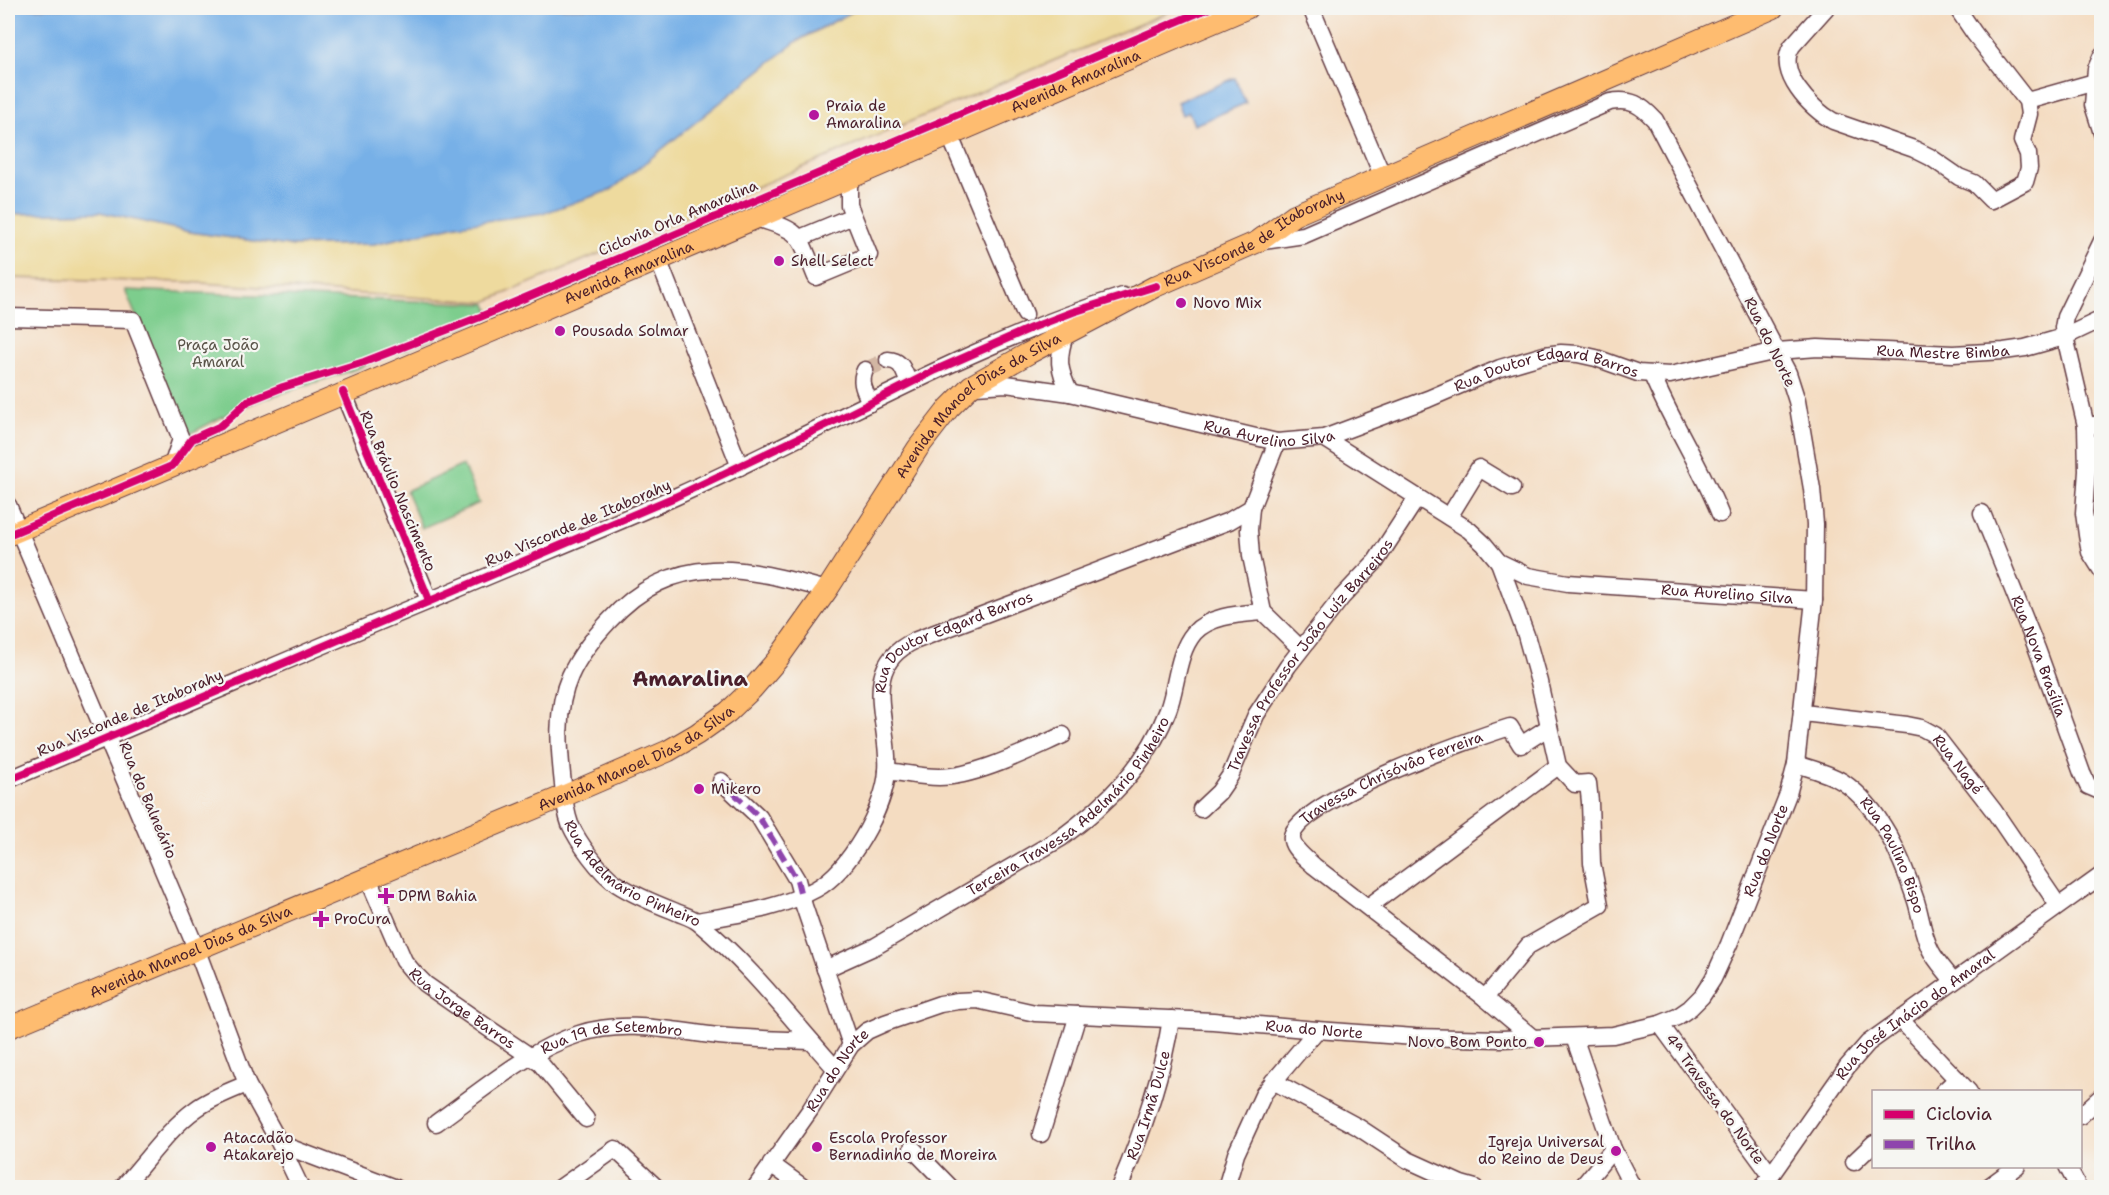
<svg xmlns="http://www.w3.org/2000/svg" width="2109" height="1195" font-family="'Shantell Sans',sans-serif">
<style>
.green{fill:#7dcd8d;stroke:#64765c;stroke-width:1.5}
.sand{fill:#eeda9e;stroke:#9c7c64;stroke-width:1.5}
.water{fill:#77b0e7;stroke:#606889;stroke-width:1.5}
.lines{fill:none;stroke-linecap:round;stroke-linejoin:round}
.minor-tunnel{stroke:#d2b6a3;stroke-width:16;stroke-dasharray:16 8;stroke-linecap:butt}
.minor-casing{stroke:#643b42;stroke-width:19}
.major-casing{stroke:#643b42;stroke-width:23}
.minor{stroke:#fff;stroke-width:16}
.major{stroke:#febc70;stroke-width:21}
.quiet{stroke:#8e44ad;stroke-width:6;stroke-dasharray:12 6;stroke-linecap:butt}
.cycleway-casing{stroke:#f6f6f2;stroke-width:11}
.cycleway{stroke:#d6006c;stroke-width:8}
.poi-dot{fill:#b5179e;stroke:#f6f6f2;stroke-width:2}
.labels{text-anchor:middle;stroke-width:4.5;stroke-linejoin:round;paint-order:stroke}
.street-label{font-size:15px;fill:#4a1f2b;stroke:#f6f6f2}
.poi-label{font-size:15px;fill:#4a1f2b;stroke:#f6f6f2;text-anchor:start}
.park-label{font-size:15px;fill:#595348;stroke:#f6f6f2}
.district-label{font-size:21px;font-weight:bold;fill:#4a1f2b;stroke:#f6f6f2}
</style>
<rect width="100%" height="100%" fill="#f6f6f2"/>
<filter id="ink" filterUnits="userSpaceOnUse"><feTurbulence type="fractalNoise" baseFrequency=".0167" numOctaves="2"/><feDisplacementMap in="SourceGraphic" scale="12" xChannelSelector="R" yChannelSelector="G"/><feConvolveMatrix kernelMatrix="1 2 1 2 8 2 1 2 1" color-interpolation-filters="sRGB"/></filter>
<filter id="wash" filterUnits="userSpaceOnUse"><feTurbulence type="fractalNoise" baseFrequency=".008" numOctaves="4" result="noise"/><feDisplacementMap in="SourceGraphic" scale="24" xChannelSelector="R" yChannelSelector="G"/><feGaussianBlur stdDeviation="1.35" result="paint"/><feColorMatrix in="noise" values="0 0 0 0 0 0 0 0 0 0 0 0 0 0 0 0 0 1.4 0 .05"/><feComposite in="paint" operator="in"/></filter>
<g filter="url(#wash)">
<rect width="100%" height="100%" fill="#f4dcc1"/>
<g class="green">
<path d="M125,290L487,304L491,315L356,369L260,400L235,410L186,436Z"/>
<path d="M463,465L479,503L422,528L406,491Z"/>
</g>
<path class="sand" d="M859,8H1178L485,302L186,282L8,278V214L100,212L190,232L289,246L374,244L457,225Z"/>
<g class="water">
<path d="M8,8H859L797,41L611,190L544,213L457,225L374,244L289,246L190,232L100,212L8,214Z"/>
<path d="M1235,78L1246,103L1194,125L1189,112L1182,115L1177,102Z"/>
</g>
</g>
<g filter="url(#ink)">
<g class="lines">
<path class="minor-tunnel" d="M865,370L888,360"/>
<defs>
<g id="minor">
<path d="M1311,8L1383,177"/>
<path d="M1826,8L1792,46C1775,72 1811,109 1833,121L1914,149L1930,157L1959,177L1974,183L1991,200L2025,182L2029,168L2028,154L2022,141L2029,114L2027,101L1974,33L1957,8"/>
<path d="M2102,55L2096,69L2093,105L2102,133"/>
<path d="M2027,101L2102,80"/>
<path d="M950,136L1025,314"/>
<path d="M755,218C803,231 798,233 816,277L869,255L849,205V178"/>
<path d="M800,238L853,216"/>
<path d="M2102,241L2065,317L2063,328L2086,426L2087,471L2084,513L2087,535L2090,552L2102,571"/>
<path d="M658,259L740,467"/>
<path d="M8,317L133,320L181,439L172,466"/>
<path d="M1066,332C1057,358 1058,369 1070,393"/>
<path d="M888,360C903,361 903,371 909,383"/>
<path d="M865,370C859,382 865,391 870,403"/>
<path d="M1652,375C1672,423 1701,466 1720,514"/>
<path id="s1" d="M975,386L1006,384L1070,393L1277,442L1324,438L1428,399L1500,368L1544,355L1561,353L1578,354L1596,358L1638,373L1670,375L1777,351L1818,348L1953,354L2004,351L2025,348L2064,337L2102,319"/>
<path d="M343,392L429,600"/>
<path d="M2086,426L2102,424"/>
<path id="s2" d="M1324,438L1469,530L1484,544L1499,562L1528,576L1568,583L1814,600"/>
<path d="M8,505L196,948L247,1084L280,1144L396,1188"/>
<path d="M1251,508L1249,530L1251,556L1263,612L1300,648"/>
<path id="s3" d="M1982,513L2037,649L2082,773L2088,786L2102,792"/>
<path d="M1449,517L1479,468L1512,488"/>
<path id="s4" d="M827,590C745,567 674,549 609,621C594,637 579,656 570,676C555,710 559,748 563,784C564,797 565,811 570,824C578,842 600,873 617,884C634,895 656,904 674,911C682,915 692,917 699,923C750,965 791,1019 835,1068"/>
<path id="s5" d="M1803,713L1907,725L1922,728L1935,735L1994,811L2058,905"/>
<path id="s6" d="M1796,764C1812,769 1829,773 1843,782C1881,808 1901,856 1915,898C1921,915 1922,934 1931,951C1936,961 1946,971 1953,981"/>
<path d="M887,771C904,773 922,777 939,777C976,777 1029,750 1063,735"/>
<path d="M8,780C152,718 296,656 441,596C520,562 599,531 677,496C826,429 967,345 1123,296"/>
<path d="M721,781L759,817L797,880L804,906L851,1045"/>
<path id="s7" d="M1201,809L1219,792L1230,776L1256,715L1288,666L1342,597L1376,561L1417,498"/>
<path id="s8" d="M368,878L404,961L414,973L425,984L488,1028L540,1063L586,1119"/>
<path d="M1368,907L1558,766"/>
<path id="s9" d="M697,921C737,914 780,909 816,889C849,871 885,808 887,771C891,723 857,668 914,641L1229,521L1251,508L1277,442"/>
<path id="s10" d="M825,969L876,946L1061,838C1107,804 1147,765 1168,710C1177,686 1177,653 1194,633C1210,615 1241,614 1263,612"/>
<path d="M1485,998L1528,946L1600,905L1592,863L1590,802L1588,783L1575,784L1558,766L1539,682L1526,635L1499,562"/>
<path d="M1900,1019L1969,1092"/>
<path d="M1660,1024L1770,1174"/>
<path d="M1574,1037L1613,1149L1633,1188"/>
<path id="s11" d="M1533,1038L1485,998L1314,866C1306,858 1287,846 1293,833C1311,796 1468,740 1510,727L1521,745L1549,727"/>
<path d="M1273,1081L1358,1127L1408,1160L1461,1184L1475,1188"/>
<path d="M1943,1092L1957,1079"/>
<path d="M2080,1116L2102,1096"/>
<path id="s12" d="M436,1123C480,1092 528,1050 579,1034C624,1019 673,1031 719,1036C750,1039 780,1040 811,1041"/>
<path d="M1041,1134L1078,1015"/>
<path d="M280,1144L301,1188"/>
<path d="M912,1148L951,1188"/>
<path d="M1854,1162L1874,1143"/>
<path d="M771,1164L804,1188"/>
<path d="M2067,1166L2076,1183"/>
<path d="M122,1188C145,1163 169,1128 196,1109C211,1098 230,1091 247,1084"/>
<path d="M560,1188L615,1149L657,1188"/>
<path id="s13" d="M755,1188L810,1110L851,1045L867,1031L885,1023L940,1004L958,1001L977,1000L1035,1013L1213,1021L1317,1030L1415,1037L1501,1039L1613,1035L1660,1024L1677,1017L1690,1008L1702,996L1713,979L1729,944L1788,794L1796,764L1814,600L1815,524L1812,489L1797,401L1788,373L1655,120C1641,105 1631,98 1610,102L1304,235L1257,242"/>
<path id="s14" d="M1119,1188C1142,1134 1162,1077 1171,1019"/>
<path d="M1226,1188L1236,1154L1264,1093L1317,1030"/>
<path d="M1581,1188L1613,1149"/>
<path id="s15" d="M1762,1188L1847,1067L1868,1043L2102,875"/>
<path d="M1987,1188L2017,1166"/>
</g>
<g id="major">
<path id="s16" d="M8,535L499,328L1247,8"/>
<path id="s17" d="M8,1028L564,796L668,751L697,734L728,712L752,689L777,660L827,590L918,448L949,408L971,386L1029,353L1156,286L1257,242L1294,215L1773,8"/>
</g>
</defs>
<use href="#minor" class="minor-casing"/>
<use href="#major" class="major-casing"/>
<use href="#minor" class="minor"/>
<use href="#major" class="major"/>
<path class="quiet" d="M721,781L759,817L797,880L801,896"/>
<defs>
<g id="cycleway">
<path d="M343,392L429,600"/>
<path d="M8,535L172,466L192,439L221,426L248,401L283,387L364,362L480,317L1209,8"/>
<path d="M8,780L675,497L847,415L936,370L1031,328L1073,312L1156,286"/>
</g>
</defs>
<use href="#cycleway" class="cycleway-casing"/>
<use href="#cycleway" class="cycleway"/>
</g>
</g>
<g class="poi-dot">
<circle cx="814" cy="115" r="6"/>
<circle cx="779" cy="261" r="6"/>
<circle cx="1181" cy="303" r="6"/>
<circle cx="560" cy="331" r="6"/>
<circle cx="699" cy="789" r="6"/>
<path d="M383 887h6v6h6v6h-6v6h-6v-6h-6v-6h6z"/>
<path d="M318 910h6v6h6v6h-6v6h-6v-6h-6v-6h6z"/>
<circle cx="1539" cy="1042" r="6"/>
<circle cx="211" cy="1147" r="6"/>
<circle cx="817" cy="1147" r="6"/>
<circle cx="1616" cy="1151" r="6"/>
</g>
<g class="labels">
<g class="street-label">
<text dy="5" stroke="none"><textPath href="#s16" startOffset="1160">Avenida Amaralina</textPath></text>
<text transform="translate(678 218) rotate(-23)" y="5">Ciclovia Orla Amaralina</text>
<text dy="5" stroke="none"><textPath href="#s17" startOffset="1515">Rua Visconde de Itaborahy</textPath></text>
<text dy="5" stroke="none"><textPath href="#s16" startOffset="674">Avenida Amaralina</textPath></text>
<text transform="translate(1770 342) rotate(64)" y="5">Rua do Norte</text>
<text dy="5" stroke="none"><textPath href="#s1" startOffset="996">Rua Mestre Bimba</textPath></text>
<text dy="5" stroke="none"><textPath href="#s1" startOffset="592">Rua Doutor Edgard Barros</textPath></text>
<text dy="5" stroke="none"><textPath href="#s17" startOffset="1188">Avenida Manoel Dias da Silva</textPath></text>
<text dy="5" stroke="none"><textPath href="#s1" startOffset="300">Rua Aurelino Silva</textPath></text>
<text transform="translate(398 491) rotate(67)" y="5">Rua Bráulio Nascimento</text>
<text transform="translate(578 523) rotate(-23)" y="5">Rua Visconde de Itaborahy</text>
<text dy="5" stroke="none"><textPath href="#s2" startOffset="448">Rua Aurelino Silva</textPath></text>
<text dy="5" stroke="none"><textPath href="#s9" startOffset="440">Rua Doutor Edgard Barros</textPath></text>
<text dy="5" stroke="none"><textPath href="#s7" startOffset="190">Travessa Professor João Luíz Barreiros</textPath></text>
<text dy="5" stroke="none"><textPath href="#s3" startOffset="154">Rua Nova Brasília</textPath></text>
<text transform="translate(130 713) rotate(-23)" y="5">Rua Visconde de Itaborahy</text>
<text dy="5" stroke="none"><textPath href="#s17" startOffset="684">Avenida Manoel Dias da Silva</textPath></text>
<text dy="5" stroke="none"><textPath href="#s5" startOffset="172">Rua Nagé</textPath></text>
<text dy="5" stroke="none"><textPath href="#s11" startOffset="435">Travessa Chrisóvâo Ferreira</textPath></text>
<text transform="translate(148 800) rotate(67)" y="5">Rua do Balneário</text>
<text dy="5" stroke="none"><textPath href="#s10" startOffset="297">Terceira Travessa Adelmário Pinheiro</textPath></text>
<text dy="5" stroke="none"><textPath href="#s13" startOffset="1206">Rua do Norte</textPath></text>
<text dy="5" stroke="none"><textPath href="#s6" startOffset="141">Rua Paulino Bispo</textPath></text>
<text dy="5" stroke="none"><textPath href="#s4" startOffset="536">Rua Adelmário Pinheiro</textPath></text>
<text dy="5" stroke="none"><textPath href="#s17" startOffset="198">Avenida Manoel Dias da Silva</textPath></text>
<text dy="5" stroke="none"><textPath href="#s8" startOffset="166">Rua Jorge Barros</textPath></text>
<text dy="5" stroke="none"><textPath href="#s15" startOffset="234">Rua José Inácio do Amaral</textPath></text>
<text dy="5" stroke="none"><textPath href="#s13" startOffset="648">Rua do Norte</textPath></text>
<text dy="5" stroke="none"><textPath href="#s12" startOffset="201">Rua 19 de Setembro</textPath></text>
<text dy="5" stroke="none"><textPath href="#s13" startOffset="144">Rua do Norte</textPath></text>
<text transform="translate(1715 1099) rotate(54)" y="5">4ª Travessa do Norte</text>
<text dy="5" stroke="none"><textPath href="#s14" startOffset="88">Rua Irmã Dulce</textPath></text>
</g>
<g class="poi-label">
<text x="826" y="111">Praia de<tspan x="826" dy="17">Amaralina</tspan></text>
<text x="791" y="266">Shell Select</text>
<text x="1193" y="308">Novo Mix</text>
<text x="572" y="336">Pousada Solmar</text>
<text x="711" y="794">Mikero</text>
<text x="398" y="901">DPM Bahia</text>
<text x="334" y="924">ProCura</text>
<text x="1527" y="1047" text-anchor="end">Novo Bom Ponto</text>
<text x="223" y="1143">Atacadão<tspan x="223" dy="17">Atakarejo</tspan></text>
<text x="829" y="1143">Escola Professor<tspan x="829" dy="17">Bernadinho de Moreira</tspan></text>
<text x="1604" y="1147" text-anchor="end">Igreja Universal<tspan x="1604" dy="17">do Reino de Deus</tspan></text>
</g>
<g class="park-label">
<text x="218" y="350">Praça João<tspan x="218" dy="17">Amaral</tspan></text>
</g>
<g class="district-label">
<text x="690" y="686">Amaralina</text>
</g>
</g>
<rect width="2109" height="1195" fill="none" stroke="#f6f6f2" stroke-width="30"/>
<rect x="1872" y="1090" width="210" height="78" fill="#f6f6f2" stroke="#b1a0a2" stroke-width="1.5"/>
<rect x="1884" y="1110" width="30" height="9" fill="#d6006c" stroke="#b1a0a2" stroke-width="1.5"/>
<text x="1926" y="1120" font-size="18" fill="#4a1f2b">Ciclovia</text>
<rect x="1884" y="1140" width="30" height="9" fill="#8e44ad" stroke="#b1a0a2" stroke-width="1.5"/>
<text x="1926" y="1150" font-size="18" fill="#4a1f2b">Trilha</text>
</svg>
